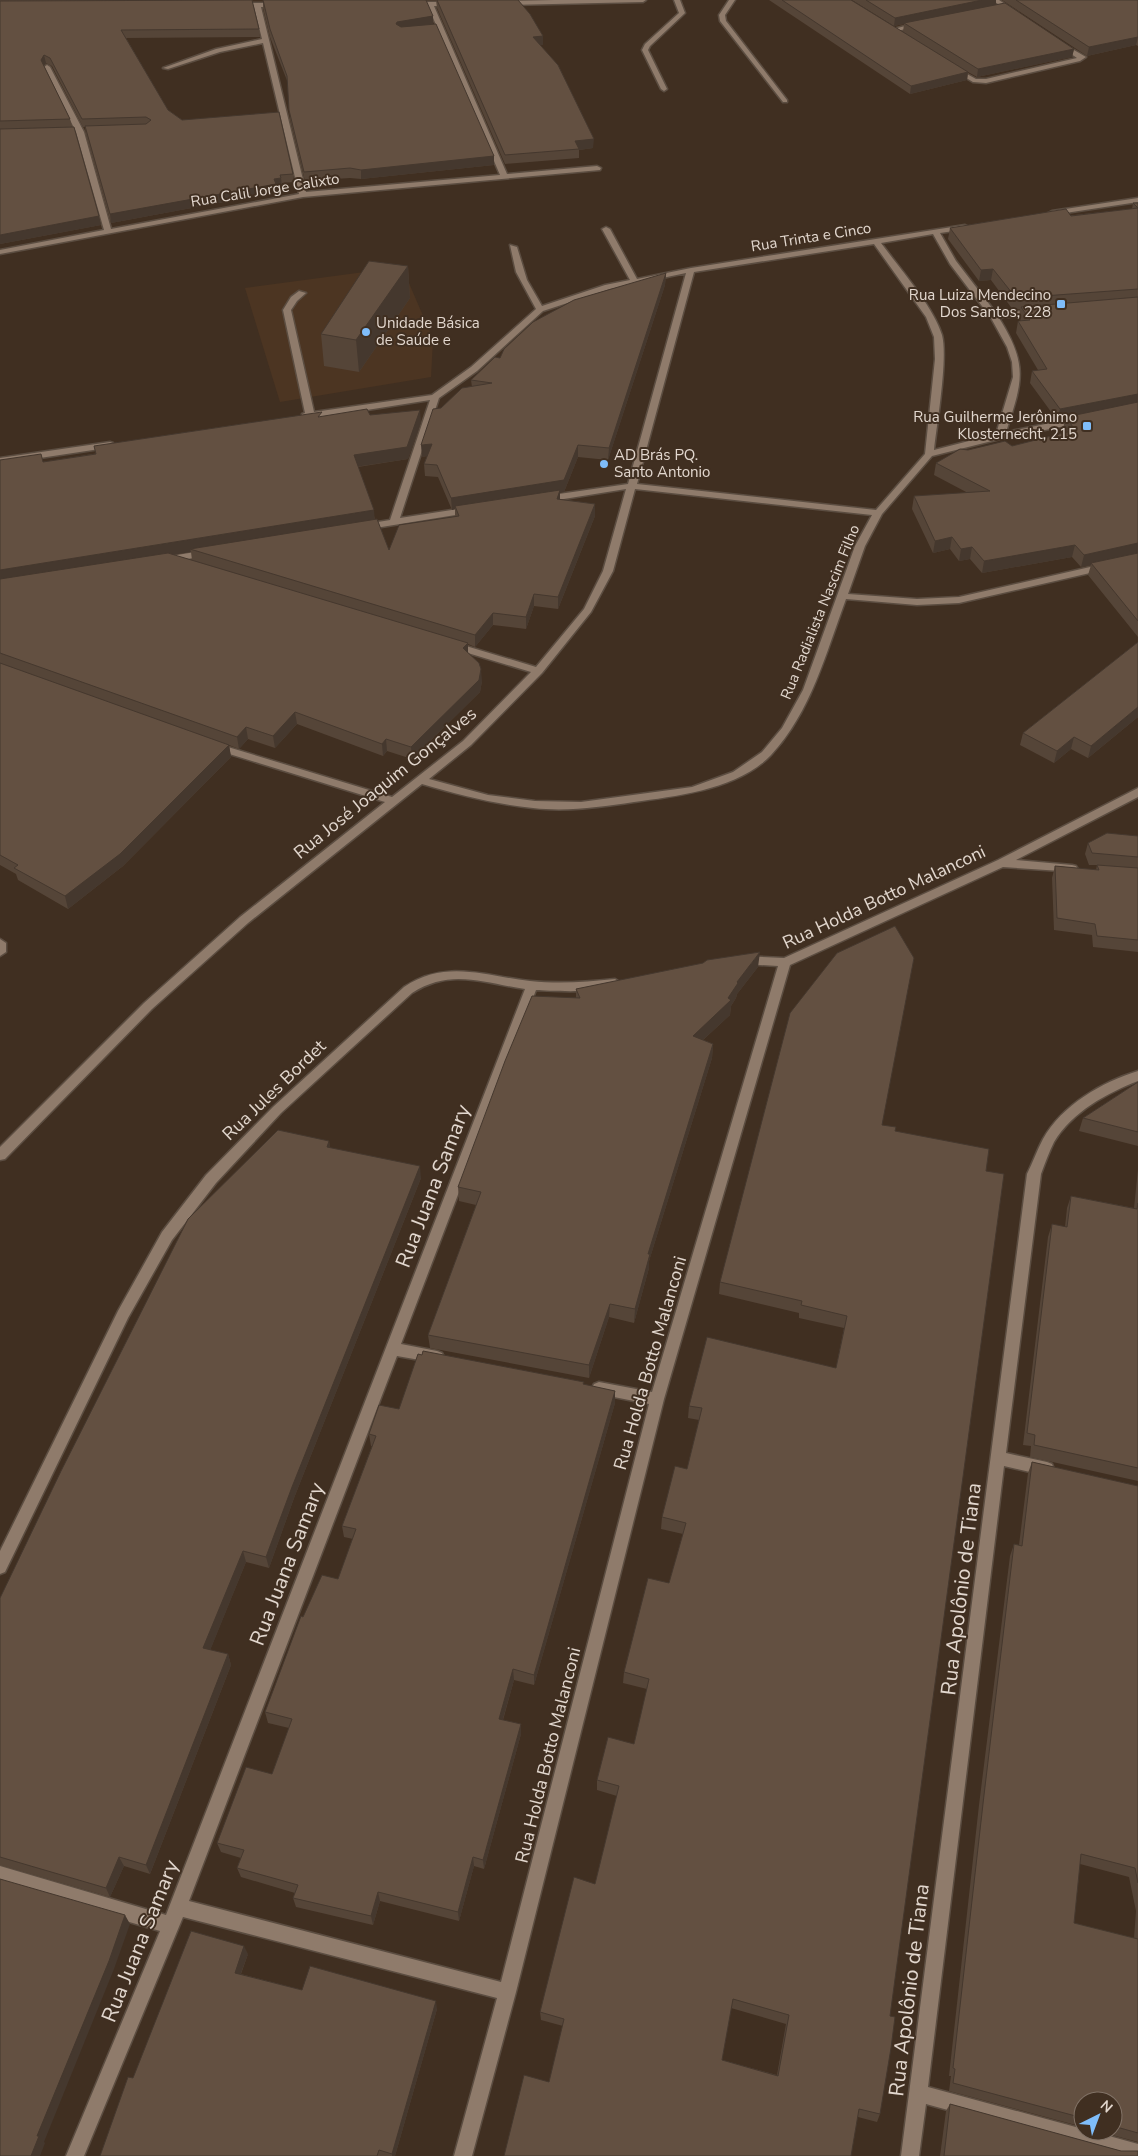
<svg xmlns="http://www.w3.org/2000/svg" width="1138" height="2156" font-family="'Nunito Sans',sans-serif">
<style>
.built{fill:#4c3522}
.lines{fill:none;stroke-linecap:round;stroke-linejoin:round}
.minor-casing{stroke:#5b4d41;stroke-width:3}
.minor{fill:#8f7b6b;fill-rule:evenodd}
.wall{fill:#554538;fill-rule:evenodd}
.shaded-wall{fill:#45382e}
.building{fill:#635041;stroke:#45382e;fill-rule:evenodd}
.poi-dot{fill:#7fbdfa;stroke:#402f21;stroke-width:2}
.labels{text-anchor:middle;stroke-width:4;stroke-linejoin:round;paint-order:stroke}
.far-street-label{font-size:15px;fill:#e2d7ce;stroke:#402f21}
.far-poi-label{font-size:15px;fill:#e2d7ce;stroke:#402f21;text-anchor:end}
.street-label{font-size:18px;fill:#e2d7ce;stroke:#402f21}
.near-street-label{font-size:21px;fill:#e2d7ce;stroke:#402f21}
</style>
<rect width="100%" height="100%" fill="#402f21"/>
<path class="built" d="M402,267L433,339L431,377L280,402L245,288Z"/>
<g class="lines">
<defs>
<g id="minor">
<path d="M554,0H646L643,2L505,5L502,3L505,1Z"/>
<path d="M674,0H680L685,13L650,46L648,50L667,89L664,91L661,89L642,50L645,44L679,13Z"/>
<path d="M729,0H735L725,15L726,21L787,100V102H783L720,21L719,15Z"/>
<path d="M992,0H999L1018,13L1013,14Z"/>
<path d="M413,2H453L456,4L453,6H434L507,174L597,166L601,168L600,170L303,197L0,254V250L104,230L76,132L44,67L47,65L50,67L84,132L111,229L299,194L263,43L220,52L168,69L163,68L216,49L262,39L254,7L233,6L232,5L235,3H280L283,5L280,7H261L306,192L500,175L428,6L411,5L410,4Z"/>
<path d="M920,22L922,23V25L893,32L890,30Z"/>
<path d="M1060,42L1086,57L1080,61L986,83L973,82L951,69L956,68L976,79H986L1077,58L1058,45L1057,44Z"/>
<path d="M1138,198V202L1052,215L1048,213L1052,211Z"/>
<path d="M965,225L969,227L968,229L940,233L956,261L996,313L1036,310L1040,312L1036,314L999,318C1029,366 1022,382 1006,432L1080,417L1084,420L1080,423L1000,439L932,456L882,514L865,546L848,594L917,599L959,597L1138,556V562L959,603L917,605L846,599C826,653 811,712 771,755C739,789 678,796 634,802C600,807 567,812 533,808C494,804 459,795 422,784L248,923L152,1009L5,1159L0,1160V1147L144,1003L240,917L385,802L210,748L209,746L210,744H218L392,797L463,741L531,672L448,647V643H456L536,667L584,609L603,571L626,489L545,502L540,499L545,496L628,484L686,273L610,289L543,311L477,371L439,398L400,518L471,507L474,508V512L363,530L358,527L360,525L390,520L430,400L310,419L302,418V414L305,413L283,310L291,297L299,291L306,293L297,301L291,310L314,412L432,395L471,367L536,309L516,272L510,245L517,247L527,280L542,306L605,285L630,280L602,229L606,227L610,229L637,279L691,268ZM933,234L950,264L991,318L1007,347L1012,362L1013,377L996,434L934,450C937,423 948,358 942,335C933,306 900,269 881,243ZM874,244L926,317L934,337L935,359L925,454L876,510L637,484L694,272ZM635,489L872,515L855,546L803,690L782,728L762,752L733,772L692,787L581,802L535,801L488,795L429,779L471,745L542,673L591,612L613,571Z"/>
<path d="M110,442L113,443V447L0,464V458Z"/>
<path d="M207,550L212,553L210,555L165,563L160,560L165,557Z"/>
<path d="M1138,788V797L1016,860L1072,865L1076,866L1078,869L1076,872L1003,867L790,965L664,1399L516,1992L472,2156H454L497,1998L183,1917L84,2156H66L160,1931L0,1884V1866L166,1915L525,989C483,983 451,968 412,993L281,1113L216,1183L172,1240L128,1318L5,1572L0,1574V1551L118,1311L162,1232L206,1175L273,1107L404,987C446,959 484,976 530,981C559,984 587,982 615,979L621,983C613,994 551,991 536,990L401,1344L437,1351L442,1353L444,1357L442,1361L437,1363L397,1356L189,1901L501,1982L649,1404L599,1394L594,1392L592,1388L594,1384L599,1382L652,1392L778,966L743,964L737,960L743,956L784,958L998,860Z"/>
<path d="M0,939L6,943V952L0,956Z"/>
<path d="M1138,1071V1081C1107,1093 1072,1112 1054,1142C1049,1152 1045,1163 1041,1174L1006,1453L1047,1462L1052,1464L1054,1469L1052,1474L1047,1476L1004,1466L928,2087L1083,2129V2131H1091L1138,2144V2156H1115L926,2104L919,2156H901L1027,1174C1033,1162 1037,1150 1043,1139C1062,1105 1102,1082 1138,1071Z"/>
</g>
</defs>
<use href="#minor" class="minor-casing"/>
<use href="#minor" class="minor"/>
</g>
<g class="wall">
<path d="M0,0H252L259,29L260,37L126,38L168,110L182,120L293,174L294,182L282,183V187L277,188V192L111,223L86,135L85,127H83L52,66L46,63L44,66L70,119L72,127L101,225L0,244Z"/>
<path d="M263,0L433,24L494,156V165L361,179L350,178L305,181L290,119L288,83L270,37L263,8Z"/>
<path d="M436,0L543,45H540L593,148L579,150V158L505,164L437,8Z"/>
<path d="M769,0H851L903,32L904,24L894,26L852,0H996V5L1074,49L1072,57L977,77L968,72L967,80L910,94Z"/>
<path d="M1002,0H1138V46L1136,45L1087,56Z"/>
<path d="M1133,203H1138V637L1088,575L1091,565L1081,567L1072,557L982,573L970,559L959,561L950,549L933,553L912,509L914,496L968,493L934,475L936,463L968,450L1012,446L1066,432L1063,429L1065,419L1057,420L1030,383L1032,371L1038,370L1016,333L1018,321H1021L1019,318L1020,309L1013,310L991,280L979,281L948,239L950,228L1132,209Z"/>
<path d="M408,266L410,298L359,372L324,366L321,334Z"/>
<path d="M666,273L665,285L608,460L578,457L564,492L560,493V499L595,504V516L558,609L534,606L526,629L493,625L475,647L468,644V653L482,681L480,692L412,759L387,751L383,756L297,724L275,748L248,739L239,749L229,745L231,757L123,866L68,909L18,880L16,874L0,865V460L43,462L322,417L370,415L421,422L408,459L358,467L375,519L389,550L455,516V509L452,510L438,477L425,476L424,464L427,456L422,457L441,408L472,387L471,380L500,358ZM191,552L192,560L173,555Z"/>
<path d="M1138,642V717L1088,758L1071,749L1054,763L1020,745L1023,733Z"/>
<path d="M1138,836V952L1093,947L1092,935L1054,930L1052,878L1055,866L1096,870L1097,865H1089L1085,854L1088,843Z"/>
<path d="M758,967L737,994L736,998L731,1006L730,1015L703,1040L713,1044L712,1058L649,1261V1268L634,1323L609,1317L589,1378L430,1348L428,1335L476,1205L459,1201L458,1187L576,998V989Z"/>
<path d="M1138,1082V1146L1079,1131L1083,1118Z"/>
<path d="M882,1125L986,1171L890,2016L880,2114L877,2122L858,2117L549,2082L563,2026L541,2020L540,2012L595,1884L617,1796L597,1790V1780L634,1744L647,1689L623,1683L624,1672L669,1583L683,1534L661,1529L662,1517L687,1469L699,1420L688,1418L689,1406L836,1368L844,1328L799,1318V1313L719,1294L720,1282ZM731,2008L786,2024L777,2075L722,2060Z"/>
<path d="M329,1141L330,1148L421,1178L294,1498L269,1568L246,1562L210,1650L228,1654L231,1665L150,1874L124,1866L110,1897L0,1865V1598Z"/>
<path d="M1138,1169V1481L1030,1457L1031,1446L1023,1445L1048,1237L1052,1224L1065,1227L1067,1208L1071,1196L1134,1208Z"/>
<path d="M584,1385L615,1391V1403L534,1685L514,1680L503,1720L521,1734L484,1869L474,1866L459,1921L380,1901L373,1925L296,1907L293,1898L295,1893L241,1877L237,1868L241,1858L221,1852L217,1843L272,1774L289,1728L268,1723L265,1712L303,1617L338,1579L353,1539L344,1537L342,1526L372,1446H371L369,1434L399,1409Z"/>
<path d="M1032,1462L1138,1486V2142L1097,2131H1113V2101H1083V2127L949,2091L951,2076H949L979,1805L1010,1556L1014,1544L1019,1545L1028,1473ZM1080,1864L1129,1877L1136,1911L1134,1938L1074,1923Z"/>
<path d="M248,1954L241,1974L302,1990L437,2009L395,2156H100L133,2078Z"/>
<path d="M950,2104L1121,2151L1138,2156H940L946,2111Z"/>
</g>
<g class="shaded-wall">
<path d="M982,0H996V5L894,26L895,18Z"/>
<path d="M433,16V25L398,30L396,24L397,22Z"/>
<path d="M543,36V45L533,46V37Z"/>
<path d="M1138,37L1136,45L1087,56L1089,47Z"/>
<path d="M1074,49L1072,57L977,77L978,69Z"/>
<path d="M44,55L46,63L42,68L41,60Z"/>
<path d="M968,72L967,80L910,94L911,86Z"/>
<path d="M594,139L593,148L579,150L575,141Z"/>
<path d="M494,156V165L361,179V170Z"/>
<path d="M281,178L282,187L277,188V192L111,223L110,214Z"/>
<path d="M99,216L101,225L0,244V235Z"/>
<path d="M408,266L410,298L359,372L356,340Z"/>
<path d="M993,269L991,280L979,281L981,270Z"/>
<path d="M666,273L665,285L608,460L609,448Z"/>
<path d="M1138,394V404L1066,417L1065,419L1057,420L1060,409Z"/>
<path d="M420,410L421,422L408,459L355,467L354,455Z"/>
<path d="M432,444L433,455L422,457L421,445Z"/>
<path d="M578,445V457L564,492L560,493V501L455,506V509L452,510L451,498Z"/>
<path d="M595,504V516L558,609V597Z"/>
<path d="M374,510L375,522L190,549L191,552L0,582V570Z"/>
<path d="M952,537L950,549L933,553L935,541Z"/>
<path d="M1138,543V553L1091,563V565L1081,567L1084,555Z"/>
<path d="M1075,545L1072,557L982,573L984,561Z"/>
<path d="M972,547L970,559L959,561L961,549Z"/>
<path d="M534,594V606L526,629V617Z"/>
<path d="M493,613V625L475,647V635Z"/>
<path d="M468,643V655L463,648Z"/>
<path d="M481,669L482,681L480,692L412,759L411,747Z"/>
<path d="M1138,707V717L1088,758L1091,746Z"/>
<path d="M295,712L297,724L275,748L273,736Z"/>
<path d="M246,727L248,739L239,749L237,737Z"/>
<path d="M1074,737L1071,749L1054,763L1057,751Z"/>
<path d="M386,739L387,751L383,756L382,744Z"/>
<path d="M229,745L231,757L123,866L68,909L65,896Z"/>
<path d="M760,952L758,967L737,994L736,998L731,1006L730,1015L692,1050L693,1036L728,998L737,982Z"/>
<path d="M713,1044L712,1058L649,1261V1268L634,1323L635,1309L648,1254Z"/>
<path d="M329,1141L331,1154L327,1147Z"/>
<path d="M420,1166L421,1178L294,1498L269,1568L266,1557L292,1487Z"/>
<path d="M610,1304L609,1317L589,1378V1365Z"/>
<path d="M615,1391V1403L534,1685V1675Z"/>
<path d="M243,1551L246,1562L207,1658L203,1648Z"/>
<path d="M228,1654L231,1665L150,1874L146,1865Z"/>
<path d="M513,1669L514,1680L500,1729L499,1719Z"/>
<path d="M521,1724V1734L484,1869L483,1860Z"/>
<path d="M119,1857L124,1866L110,1897L106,1888Z"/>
<path d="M473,1857L474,1866L459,1921L458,1912Z"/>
<path d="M378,1892L380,1901L373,1925L371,1916Z"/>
<path d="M125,1915L130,1924L114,1969L44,2142L45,2143L40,2156H31L37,2136Z"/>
<path d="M244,1946L248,1954L238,1981L235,1973Z"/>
<path d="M436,2001L437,2009L395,2156H392V2154Z"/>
</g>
<g class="building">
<path d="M252,0L259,29L121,30L168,110L182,120L279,112L293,174L280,175L281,178L274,179L276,184L110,214L85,126L146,124L151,120L146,117L82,119L50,58L44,55L41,60L70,119L0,121V1Z"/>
<path d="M263,0H426L433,16L397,22L396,24L401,27L436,24L494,156L361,170L350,168L304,172L289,110L287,76L270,29Z"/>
<path d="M437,0H518L530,14L543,36L533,37L558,65L594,139L575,141L579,149L505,155Z"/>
<path d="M782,0H851L968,72L911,86Z"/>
<path d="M866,0H982L895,18Z"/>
<path d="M1016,0H1138V37L1089,47Z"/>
<path d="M1005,3L1074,49L978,69L904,23Z"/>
<path d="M74,127L99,216L0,235V129Z"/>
<path d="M1133,203H1138V208Z"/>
<path d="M1138,208V289L1016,298L993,269L981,270L950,228L1066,209L1071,216Z"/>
<path d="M369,261L408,266L356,340L321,334Z"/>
<path d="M666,273L609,448L578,445L564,480L451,498L437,465L424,464L432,444L421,445L433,409L441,408L462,388L492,383L471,380L495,357L500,358L504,349L533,322L574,300Z"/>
<path d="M1138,297V394L1060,409L1032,371L1047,369L1018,321L1030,320L1021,307Z"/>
<path d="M1138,402V543L1084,555L1075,545L984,561L972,547L961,549L952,537L935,541L914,496L990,491L936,463L960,449L968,450L1005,441L1012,446L1075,430L1066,417Z"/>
<path d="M367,409L370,415L420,410L407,447L354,455L374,510L0,570V460L41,454L43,462L96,454L94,446L322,412L318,417Z"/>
<path d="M560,490L557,499L595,504L558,597L534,594L526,617L493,613L475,635L190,549L377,519L389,550L399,525L459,516L455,506Z"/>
<path d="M168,553L468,643L463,648L479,663L481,669L479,680L411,747L386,739L382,744L295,712L273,736L246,727L237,737L0,653V579Z"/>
<path d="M1138,553V621L1091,563Z"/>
<path d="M1138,642V707L1091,746L1074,737L1057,751L1023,733Z"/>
<path d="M0,663L229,745L120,854L65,896L14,868L18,865L0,855Z"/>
<path d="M1107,833L1138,836V857L1092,853L1088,843Z"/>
<path d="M1097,865L1138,868V940L1097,936L1095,924L1057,918L1055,866L1099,870Z"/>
<path d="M895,926L914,958L882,1125L896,1127L895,1131L989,1149L986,1171L1004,1174L890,2016L895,2017L891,2048L880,2114L859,2109L851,2156H504L524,2075L549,2082L564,2019L540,2012L574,1877L595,1884L619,1786L597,1780L608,1737L634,1744L649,1679L624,1672L648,1578L669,1583L686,1523L662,1517L675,1466L687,1469L702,1408L689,1406L707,1337L836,1368L847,1316L801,1305L802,1301L720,1282L790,1013L837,953ZM733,1999L789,2015L778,2076L722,2060Z"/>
<path d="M760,952L737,982L738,983L728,998L731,1000L693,1036L713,1044L648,1254H650L635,1309L610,1304L589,1365L428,1335L481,1192L458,1187L505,1061L532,996L580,998L576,989L703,963L707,960Z"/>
<path d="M1138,1082V1132L1083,1118Z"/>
<path d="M278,1130L329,1141L327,1147L420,1166L292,1487L266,1557L243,1551L203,1648L228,1654L146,1865L119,1857L106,1888L0,1857V1598L61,1471L188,1219Z"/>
<path d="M1071,1196L1137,1209L1138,1203V1468L1034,1445L1035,1435L1027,1433L1052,1224L1067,1227Z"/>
<path d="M423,1351L584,1382L583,1384L615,1391L534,1675L513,1669L499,1719L521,1724L483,1860L473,1857L458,1912L378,1892L371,1916L293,1898L298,1885L237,1868L244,1850L217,1843L246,1767L272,1774L292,1719L265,1712L301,1616L303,1617L322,1575L338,1579L356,1529L342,1526L376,1436L369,1434L379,1405L399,1409L418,1354L422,1355Z"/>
<path d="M1032,1462L1138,1486V1883L1135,1868L1081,1854L1074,1923L1138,1939V2133L1113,2126V2101H1083V2118L953,2083L955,2069L953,2068L984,1795L1014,1544L1022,1546Z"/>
<path d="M0,1879L125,1915L109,1961L37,2136H39L31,2156H0Z"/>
<path d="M191,1931L244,1946L235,1973L302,1990L310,1966L436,2001L392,2154L379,2150L377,2156H100L128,2077L133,2078Z"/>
<path d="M950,2104L1121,2151H1138V2156H944Z"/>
</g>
<g class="poi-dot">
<rect x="1056" y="299" width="10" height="10" rx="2.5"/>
<circle cx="366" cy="332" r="5"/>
<rect x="1082" y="421" width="10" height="10" rx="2.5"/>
<circle cx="604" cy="464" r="5"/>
</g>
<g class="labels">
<g class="far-street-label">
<text transform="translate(265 190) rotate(-9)" y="5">Rua Calil Jorge Calixto</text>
<text transform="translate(811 237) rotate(-9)" y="5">Rua Trinta e Cinco</text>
<text transform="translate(820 612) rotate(-68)" y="5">Rua Radialista Nascim Filho</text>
</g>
<g class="far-poi-label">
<text x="1051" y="300">Rua Luiza Mendecino<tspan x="1051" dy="17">Dos Santos, 228</tspan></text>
<text x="376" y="328" text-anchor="start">Unidade Básica<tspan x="376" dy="17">de Saúde e</tspan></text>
<text x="1077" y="422">Rua Guilherme Jerônimo<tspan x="1077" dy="17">Klosternecht, 215</tspan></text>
<text x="614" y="460" text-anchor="start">AD Brás PQ.<tspan x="614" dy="17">Santo Antonio</tspan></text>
</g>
<g class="street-label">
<text transform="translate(385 783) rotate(-39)" y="6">Rua José Joaquim Gonçalves</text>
<text transform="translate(884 897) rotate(-25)" y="6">Rua Holda Botto Malanconi</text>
<text transform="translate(274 1090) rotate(-44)" y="6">Rua Jules Bordet</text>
<text transform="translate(650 1363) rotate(-74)" y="6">Rua Holda Botto Malanconi</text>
<text transform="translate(548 1755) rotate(-76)" y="6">Rua Holda Botto Malanconi</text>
</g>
<g class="near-street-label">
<text transform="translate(433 1186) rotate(-69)" y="7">Rua Juana Samary</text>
<text transform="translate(287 1564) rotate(-69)" y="7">Rua Juana Samary</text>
<text transform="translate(961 1589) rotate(-83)" y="7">Rua Apolônio de Tiana</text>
<text transform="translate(140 1941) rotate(-68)" y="7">Rua Juana Samary</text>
<text transform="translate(909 1990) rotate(-83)" y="7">Rua Apolônio de Tiana</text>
</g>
</g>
<g transform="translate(1098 2116) rotate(42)"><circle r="24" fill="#402f21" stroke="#817266"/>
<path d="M0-4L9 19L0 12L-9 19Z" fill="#7fbdfa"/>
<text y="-8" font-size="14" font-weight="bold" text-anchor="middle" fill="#e2d7ce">N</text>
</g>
</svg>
